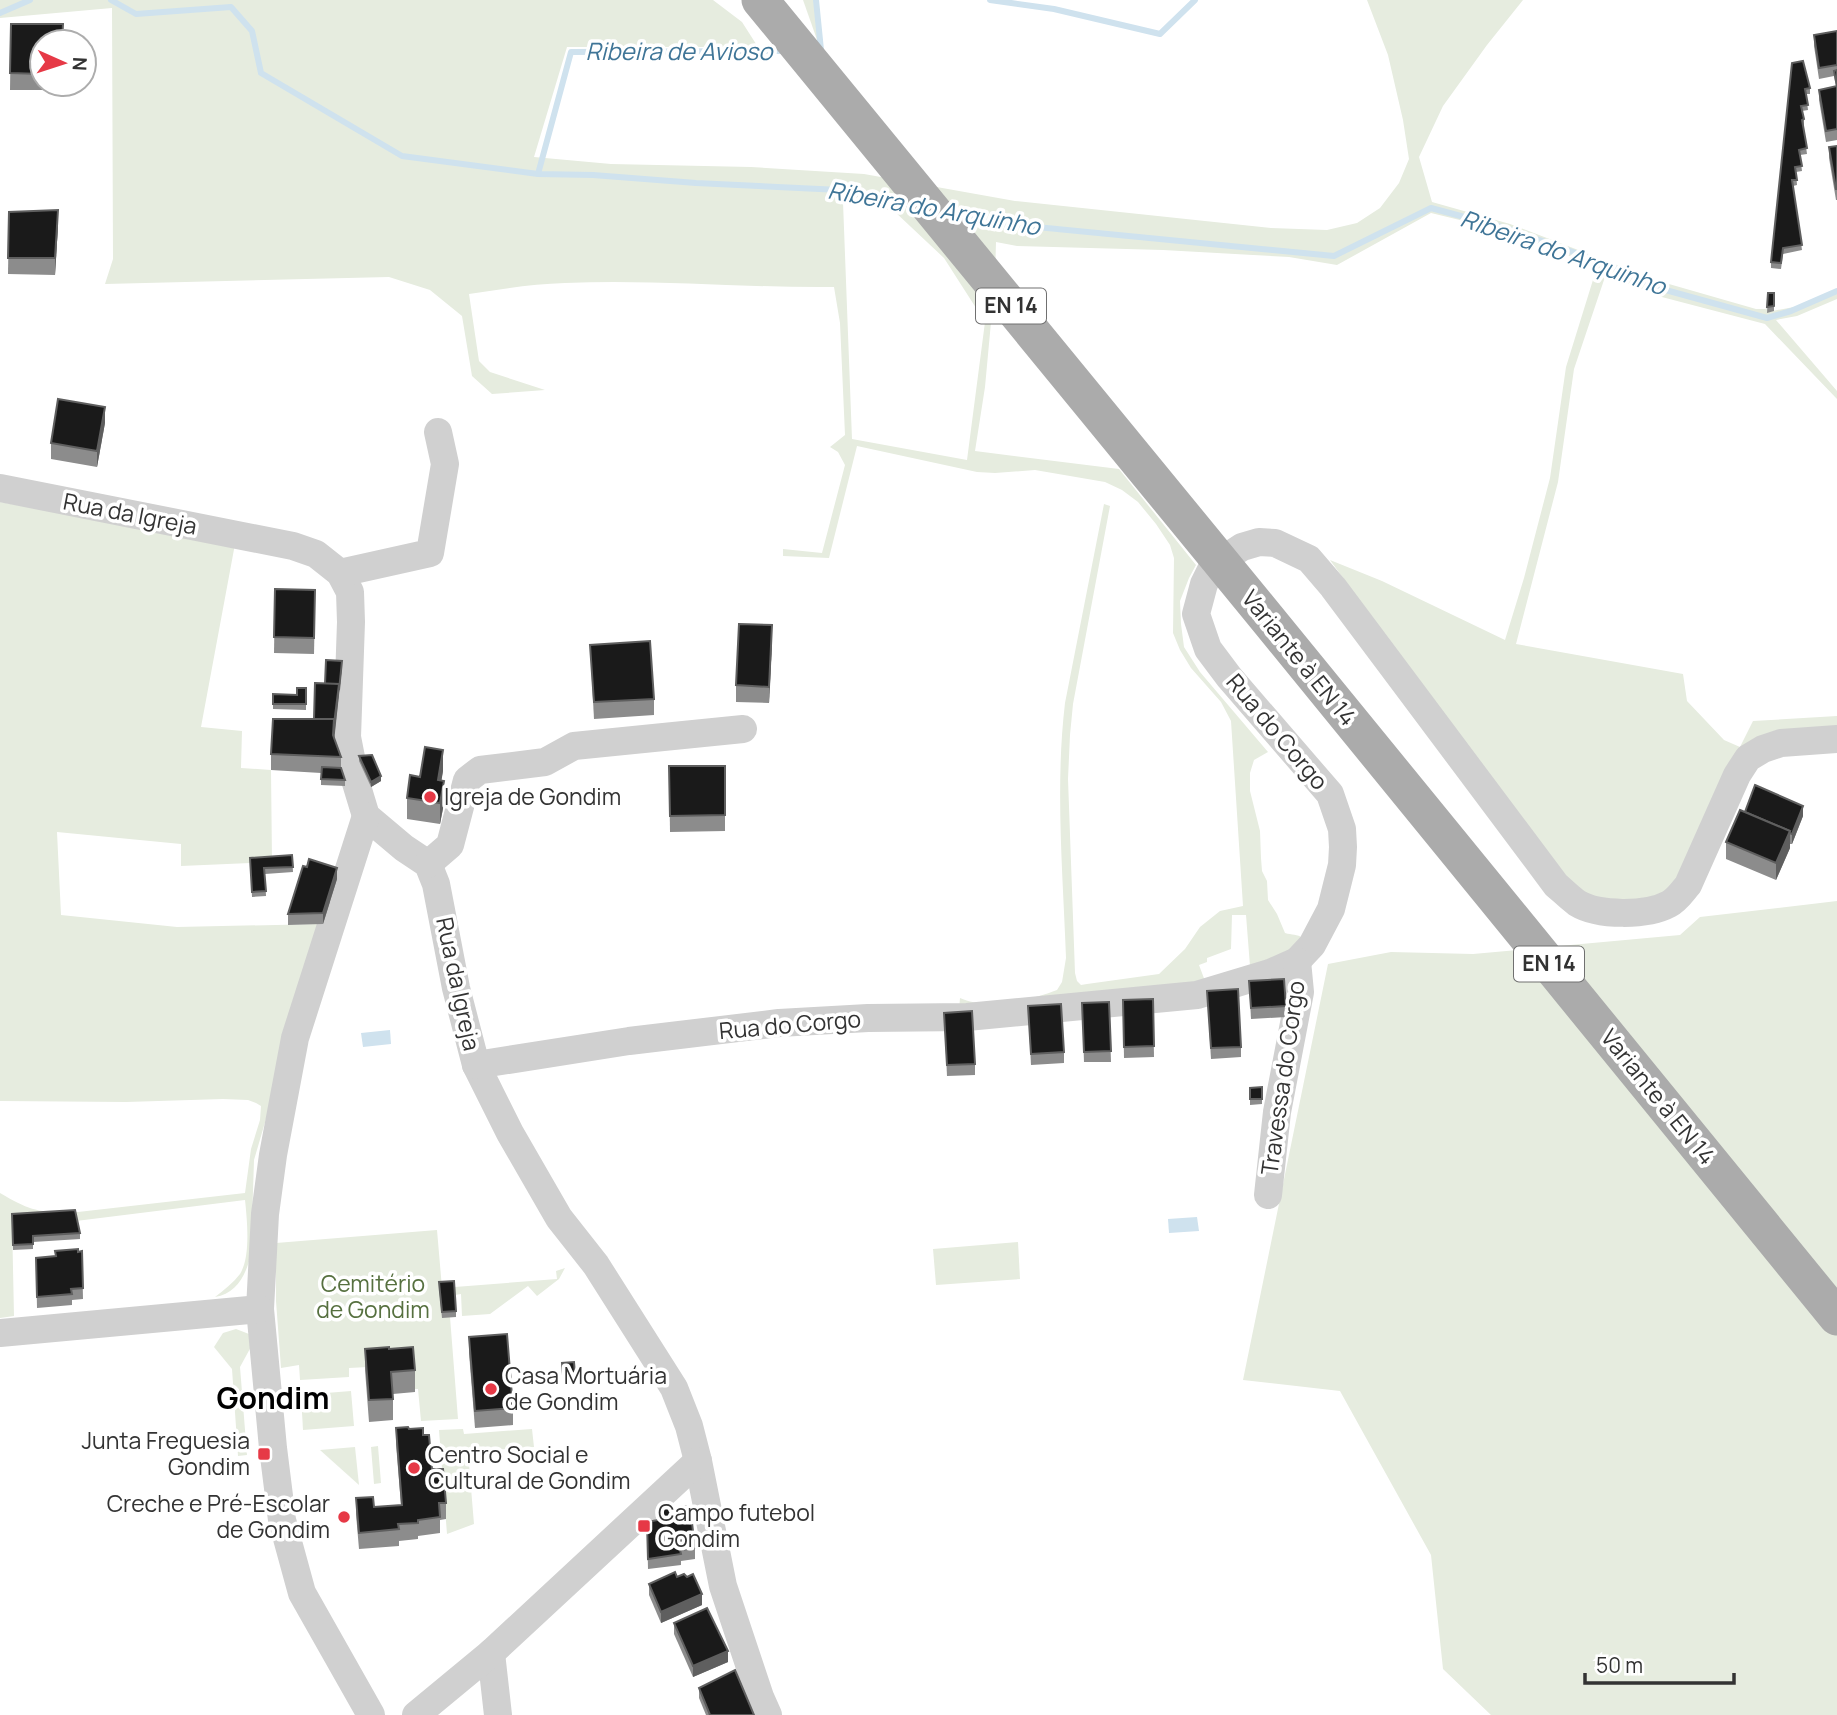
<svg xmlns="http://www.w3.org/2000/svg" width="1837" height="1715" font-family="Manrope,sans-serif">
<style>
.green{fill:#e6ecdf;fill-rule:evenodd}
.water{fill:#cfe2ee}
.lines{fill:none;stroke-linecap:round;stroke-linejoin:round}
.stream{stroke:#cfe2ee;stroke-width:6}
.minor{stroke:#d0d0d0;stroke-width:28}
.major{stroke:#ababab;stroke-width:37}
.wall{fill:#8c8c8c}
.shaded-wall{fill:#5f5f5f}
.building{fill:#1a1a1a;stroke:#5f5f5f;stroke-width:2}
.poi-dot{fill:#e63946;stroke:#fff;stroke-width:2.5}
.labels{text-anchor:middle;stroke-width:7;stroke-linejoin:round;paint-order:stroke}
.shield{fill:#fff;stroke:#707070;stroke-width:2}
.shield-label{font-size:21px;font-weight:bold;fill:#333}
.street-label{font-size:23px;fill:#333;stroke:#fff}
.poi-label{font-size:23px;fill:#333;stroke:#fff;text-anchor:start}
.park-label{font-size:23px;fill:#56703f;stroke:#fff}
.water-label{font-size:24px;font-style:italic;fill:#3f7597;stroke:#fff}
.district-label{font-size:30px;font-weight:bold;fill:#000;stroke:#fff}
</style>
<rect width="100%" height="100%" fill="#fff"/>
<g class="green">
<path d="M0,0H713L742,22L758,47H567L534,157L611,164L751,167L864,174L1015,201L1271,228L1327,230L1357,223L1380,208L1399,183L1409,159L1403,120L1388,55L1367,0H1523L1487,45L1443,106L1419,157L1432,202L1510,224L1662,282L1756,309H1767V312L1794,307L1837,289V299L1797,316L1776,320L1837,391V399L1765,324L1658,296L1606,274L1574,369L1558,482L1516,644L1683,674L1687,701L1724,740L1740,747L1753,721L1837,716V731C1816,732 1776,732 1758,742C1743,750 1734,771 1727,786C1718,805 1709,825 1700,844C1692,861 1686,882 1671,894C1659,904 1640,909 1625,908C1594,905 1577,894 1556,872L1330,560L1382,581L1505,640L1524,578L1550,478L1566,367L1597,267L1505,231L1431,213L1337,265L1289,257L1163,250L1017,246L996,242L995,279L985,387L975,451L1119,469L1196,565L1189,578L1180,601L1181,624L1184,647L1200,672L1268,752L1254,760L1250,773V791L1260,831L1261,858L1262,871L1267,881L1268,900L1277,914L1285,933C1292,935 1297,934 1303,938C1280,955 1285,965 1252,968L1250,966L1246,915H1232L1231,949L1207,958V962L1199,965L1205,981L1166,989L1076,996L1072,999L1010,1006L959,1010L960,998C985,1010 1032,1000 1057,990L1062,982L1066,958C1063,874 1055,787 1065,703L1104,504L1110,506L1073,704L1070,735L1068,779L1075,973L1077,981L1081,985L1087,984L1159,974L1185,949L1200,927L1220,911L1243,906L1231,721L1221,702L1191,668L1180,650L1173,633L1174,558L1170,545L1156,524L1138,502L1122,490L1105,482L1035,470L995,473L977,472L857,446L829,558L783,556V549L822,553L845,465L838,452L830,447L845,435L840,323L834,287C744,288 654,279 565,283C533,284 501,289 469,294L479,361L490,372L545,390L492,394L472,376L462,316L430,290L389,277L105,284L113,259L112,8L0,18ZM843,202L894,211L944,258L985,322L967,460L852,439Z"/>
<path d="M803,0H816L821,51Z"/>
<path d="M0,502L235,544L201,727L242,731L241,768L271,770L272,862L181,866V844L57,832L61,915L177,927L320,924L280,1071L254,1160L251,1253C247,1273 237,1294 215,1297C224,1290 233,1283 240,1274C251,1257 247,1219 245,1200L76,1221L12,1220L14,1316L0,1318V1193C32,1212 41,1213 78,1212L245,1193L251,1149L260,1120L261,1106L256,1103L248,1100L223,1099L126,1102L0,1101Z"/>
<path d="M1837,901V1715H1491L1443,1669L1431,1555L1340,1391L1243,1380L1328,964L1391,952L1473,954L1680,935L1700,917Z"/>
<path d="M437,1230L442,1288L557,1279L556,1271L565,1268L559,1279L537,1296L528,1286L490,1314L462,1316L461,1294L455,1295L450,1317L458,1419L421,1421L418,1389H414L368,1367L349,1368V1377L300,1380L299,1365L281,1368L276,1301V1243Z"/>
<path d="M1018,1242L1020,1279L936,1285L933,1249Z"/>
<path d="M236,1329L249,1334L252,1345L240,1367L247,1455L238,1456L232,1369L214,1347L223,1333Z"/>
<path d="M351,1391L354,1426L303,1430L301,1395Z"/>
<path d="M463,1429L464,1434L532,1429L534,1447L468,1452L474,1524L447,1534L439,1430Z"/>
<path d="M378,1446L381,1483L374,1484L371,1447Z"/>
<path d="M355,1447L359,1485L320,1450Z"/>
</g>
<g class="water">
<path d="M390,1030L391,1044L363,1047L361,1033Z"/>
<path d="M1197,1217L1199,1231L1169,1233L1168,1219Z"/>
</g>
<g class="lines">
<g class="stream">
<path d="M111,0L136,14L231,7L252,31L261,73L402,156L538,174L593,175L696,183L840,190L911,205"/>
<path d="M816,0L821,50"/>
<path d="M990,0L1054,9L1160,34L1195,0"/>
<path d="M0,13L30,0"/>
<path d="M538,174L571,52L786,51"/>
<path d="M955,214L995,223L1334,256L1431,208L1509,229L1603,263L1662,289L1767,318L1791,311L1837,291"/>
</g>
<g class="minor">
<path d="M0,488L293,546L316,554L340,573L350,592L351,622L347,737L356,783L366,816L404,848L428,864L436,884L456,988L476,1065L510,1133L559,1218L596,1265L674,1388L689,1426L698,1461L723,1586L760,1697L768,1715"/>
<path d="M340,573L430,553L445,464L438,432"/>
<path d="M366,816L295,1038L273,1155L265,1214L260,1309L273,1448L282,1520L302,1593L371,1715"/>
<path d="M428,864L450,845L467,780L480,770L545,762L574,746L743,729"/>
<path d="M476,1065L629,1041L779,1023L868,1018L967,1017L1197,995L1270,973L1297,961L1312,945L1331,909L1342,865L1343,847L1342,829L1330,794L1229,677L1208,649L1196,614L1204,584L1213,566L1242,547L1259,542L1275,543L1309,559L1333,587L1556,885C1563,891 1570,898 1577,903C1598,916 1647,916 1669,904C1677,900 1682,892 1688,885L1737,775L1748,758L1763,749L1781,743L1837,739"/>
<path d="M1268,1195L1277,1112L1300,992L1297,961"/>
<path d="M0,1333L260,1309"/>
<path d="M491,1653L498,1715"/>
<path d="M416,1715L491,1653L698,1461"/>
</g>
<path class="major" d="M760,0L1261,611L1837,1317"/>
</g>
<g class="wall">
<path d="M11,24L42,42V84H62V90H10Z"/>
<path d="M1837,31V140L1826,142L1819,100V90L1836,87L1834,76L1819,79L1814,46V35Z"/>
<path d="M1792,63L1810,88V94H1806L1808,110L1802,111L1804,119V125H1803L1807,154L1800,155L1802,171L1796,172L1797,185L1793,186L1802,250L1783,254L1781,269L1771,268V262Z"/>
<path d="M1837,146V200H1836L1829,158V147Z"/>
<path d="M9,212L58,226L55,275L8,274Z"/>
<path d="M1768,293H1774V311L1767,313Z"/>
<path d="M105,423L97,467L51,459V443Z"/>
<path d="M275,589L315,607L314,654L274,653Z"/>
<path d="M772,642L769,703L736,702V685Z"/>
<path d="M590,645L654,699V715L594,719Z"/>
<path d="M342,667L334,738L341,757V768L345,780V786L321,785V773L271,770V754L314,719L325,684Z"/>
<path d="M306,688V710L273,709V694L297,695Z"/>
<path d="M359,756L381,781L371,787L359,761Z"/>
<path d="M669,766H725V831L670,832Z"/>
<path d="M443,771L441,781L444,803L440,824L407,819V798L420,777Z"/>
<path d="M1745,812L1803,816L1792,844H1790V848L1776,880L1726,859V842Z"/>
<path d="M292,855L293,872L265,874L266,896L252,897L250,858Z"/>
<path d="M307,867L337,879L323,924L288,925V914Z"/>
<path d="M1249,981L1286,1006V1017L1251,1019Z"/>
<path d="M1207,991L1241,1047V1057L1211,1059Z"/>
<path d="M1153,999L1154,1057L1124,1058L1123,1000Z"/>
<path d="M1109,1002L1111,1062H1084L1082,1003Z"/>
<path d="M1028,1006L1064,1052V1063L1031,1065Z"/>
<path d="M944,1013L975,1064V1075L947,1076Z"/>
<path d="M1262,1087V1104L1250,1105V1088Z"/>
<path d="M12,1214L80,1233V1239L33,1242V1249L13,1250Z"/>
<path d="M82,1251L83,1299L72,1300V1305L37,1308L36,1258L55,1256Z"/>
<path d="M439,1288L456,1311V1317L442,1318Z"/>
<path d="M469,1337L513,1408V1425L475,1428L469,1353Z"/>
<path d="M365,1349H389L415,1370V1392L393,1394V1420L369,1422L365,1370Z"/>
<path d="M574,1362L575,1379L563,1380L562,1363Z"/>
<path d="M396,1428L409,1429L423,1435L432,1469L446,1503V1519L440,1520V1533L418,1536V1539L399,1541V1546L359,1549L356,1514V1498L374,1507L401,1505L396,1444Z"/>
<path d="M662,1509L695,1548V1559L681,1561V1565L648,1569L647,1522L662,1519Z"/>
<path d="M677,1577L702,1605L661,1623L649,1595V1584Z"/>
<path d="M674,1623L728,1662L693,1677L674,1634Z"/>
<path d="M699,1688L754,1715H706L699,1698Z"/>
</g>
<g class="shaded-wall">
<path d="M58,210V226L55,275V258Z"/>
<path d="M105,407V423L97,467V451Z"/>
<path d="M772,625V642L769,703V687Z"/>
<path d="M342,661V667L333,751V735Z"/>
<path d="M443,750V771L438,802V780Z"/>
<path d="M381,776V781L371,787V782Z"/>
<path d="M444,781V803L440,824V803Z"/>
<path d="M1803,806V816L1792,844V834Z"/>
<path d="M1790,831V848L1776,880V863Z"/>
<path d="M337,868V879L323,924V913Z"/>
<path d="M702,1594V1605L661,1623V1612Z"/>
<path d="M728,1651V1662L693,1677V1666Z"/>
</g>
<g class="building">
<path d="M11,24H63L62,42H42V74L10,73Z"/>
<path d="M1837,31V65L1819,68L1814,35Z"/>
<path d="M1803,61L1810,88L1805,89L1808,105L1801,106L1804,119L1802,120L1807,148L1799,150L1802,166L1795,167L1797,180H1792L1802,245L1783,248L1781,263L1771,262L1792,63Z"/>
<path d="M1837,70V86L1834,71Z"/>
<path d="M1837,86V129L1826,131L1819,90Z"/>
<path d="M1837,146V189H1836L1829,147Z"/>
<path d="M58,210L55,258H8L9,212Z"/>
<path d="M1768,293H1774V306L1767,307Z"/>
<path d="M58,399L105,407L97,451L51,443Z"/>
<path d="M275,589L315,590L314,638L274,637Z"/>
<path d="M739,624L772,625L769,687L736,685Z"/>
<path d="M650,641L654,699L594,702L590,645Z"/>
<path d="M326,660L342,661L339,690V684H325Z"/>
<path d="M315,683L339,684L334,724V719H314Z"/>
<path d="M297,688H306V704H273V694L297,695Z"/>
<path d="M273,719H334L333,735L341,757L271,754Z"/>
<path d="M425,747L443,750L438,780L444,781L440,803L407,798L410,775L420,777Z"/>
<path d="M372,755L381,776L371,782L359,756Z"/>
<path d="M669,766H725V815L670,816Z"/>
<path d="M322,767L341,768L345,780L321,779Z"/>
<path d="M1755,785L1803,806L1792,834L1789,833L1790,831L1745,812Z"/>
<path d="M1740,810L1790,831L1776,863L1726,842Z"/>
<path d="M292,855L293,867L264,868L266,891L252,892L250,858Z"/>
<path d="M309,859L337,868L323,913L288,914L303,866L307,867Z"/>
<path d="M1284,979L1286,1006L1251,1008L1249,981Z"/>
<path d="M1238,989L1241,1047L1211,1048L1207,991Z"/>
<path d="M1153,999L1154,1046L1124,1047L1123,1000Z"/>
<path d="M1109,1002L1111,1051L1084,1052L1082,1003Z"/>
<path d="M1061,1004L1064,1052L1031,1054L1028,1006Z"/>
<path d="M972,1011L975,1064L947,1065L944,1013Z"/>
<path d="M1262,1087V1099H1250V1088Z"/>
<path d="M75,1210L80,1233L33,1236V1244L13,1245L12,1214Z"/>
<path d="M78,1249V1252L82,1251L83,1288L71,1289L72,1294L37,1297L36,1258L56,1256L55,1251Z"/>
<path d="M454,1281L456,1311L442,1312L439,1282Z"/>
<path d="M507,1334L513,1408L475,1411L469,1337Z"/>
<path d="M389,1347V1349L413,1347L415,1370L391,1372L393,1399L369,1400L365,1349Z"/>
<path d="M574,1362L575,1374L563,1375L562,1363Z"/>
<path d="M408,1427L409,1429L423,1428V1435H429L432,1469H443L446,1503H439L440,1517L418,1520V1523L398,1524L399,1529L359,1533L356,1498L373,1497L374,1507L402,1505L396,1428Z"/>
<path d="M690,1506L695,1548L680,1550L681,1554L648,1559L647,1522L663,1519L662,1509Z"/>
<path d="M675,1572L677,1577L684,1574L687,1577L693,1574L702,1594L661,1612L649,1584Z"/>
<path d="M707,1608L728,1651L693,1666L674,1623Z"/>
<path d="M735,1670L754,1715H710L699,1688Z"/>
</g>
<g class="poi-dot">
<circle cx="430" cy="797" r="7"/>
<circle cx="491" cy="1389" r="7"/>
<rect x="257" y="1447" width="14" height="14" rx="3.5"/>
<circle cx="414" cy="1468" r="7"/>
<circle cx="344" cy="1517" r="7"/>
<rect x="637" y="1519" width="14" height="14" rx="3.5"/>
</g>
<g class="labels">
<g class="shield">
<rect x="976" y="288.5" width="70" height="35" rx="5"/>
<rect x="1514" y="946.5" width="70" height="35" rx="5"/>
</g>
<g class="shield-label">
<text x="1011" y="313">EN 14</text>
<text x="1549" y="971">EN 14</text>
</g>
<g class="street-label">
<text transform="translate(130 514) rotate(11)" y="8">Rua da Igreja</text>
<text transform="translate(1299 658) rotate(51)" y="8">Variante à EN 14</text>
<text transform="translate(1277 732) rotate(50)" y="8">Rua do Corgo</text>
<text transform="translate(458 984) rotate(78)" y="8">Rua da Igreja</text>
<text transform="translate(790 1025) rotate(-5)" y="8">Rua do Corgo</text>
<text transform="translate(1283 1078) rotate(-82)" y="8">Travessa do Corgo</text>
<text transform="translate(1658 1097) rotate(51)" y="8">Variante à EN 14</text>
</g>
<g class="poi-label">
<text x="444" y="805">Igreja de Gondim</text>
<text x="505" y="1384">Casa Mortuária<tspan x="505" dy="26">de Gondim</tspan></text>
<text x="250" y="1449" text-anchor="end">Junta Freguesia<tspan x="250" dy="26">Gondim</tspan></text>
<text x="428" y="1463">Centro Social e<tspan x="428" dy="26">Cultural de Gondim</tspan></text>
<text x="330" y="1512" text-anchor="end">Creche e Pré-Escolar<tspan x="330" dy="26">de Gondim</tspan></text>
<text x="658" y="1521">Campo futebol<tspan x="658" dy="26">Gondim</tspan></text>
</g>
<g class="park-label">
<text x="373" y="1292">Cemitério<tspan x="373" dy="26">de Gondim</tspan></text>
</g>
<g class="water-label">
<text x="679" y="60">Ribeira de Avioso</text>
<text transform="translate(934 209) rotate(10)" y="8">Ribeira do Arquinho</text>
<text transform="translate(1563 253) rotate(19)" y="8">Ribeira do Arquinho</text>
</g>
<g class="district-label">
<text x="273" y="1409">Gondim</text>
</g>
</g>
<g transform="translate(63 63) rotate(93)"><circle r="33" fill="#ffffff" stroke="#adadad" stroke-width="2"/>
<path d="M0-5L12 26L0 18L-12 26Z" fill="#e63946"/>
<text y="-10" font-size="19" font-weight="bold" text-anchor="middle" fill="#333333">N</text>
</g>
<path d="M1585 1673v10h149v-10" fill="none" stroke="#333333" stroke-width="3.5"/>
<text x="1596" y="1673" font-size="21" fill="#333333" stroke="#ffffff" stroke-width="5" paint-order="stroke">50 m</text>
</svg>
